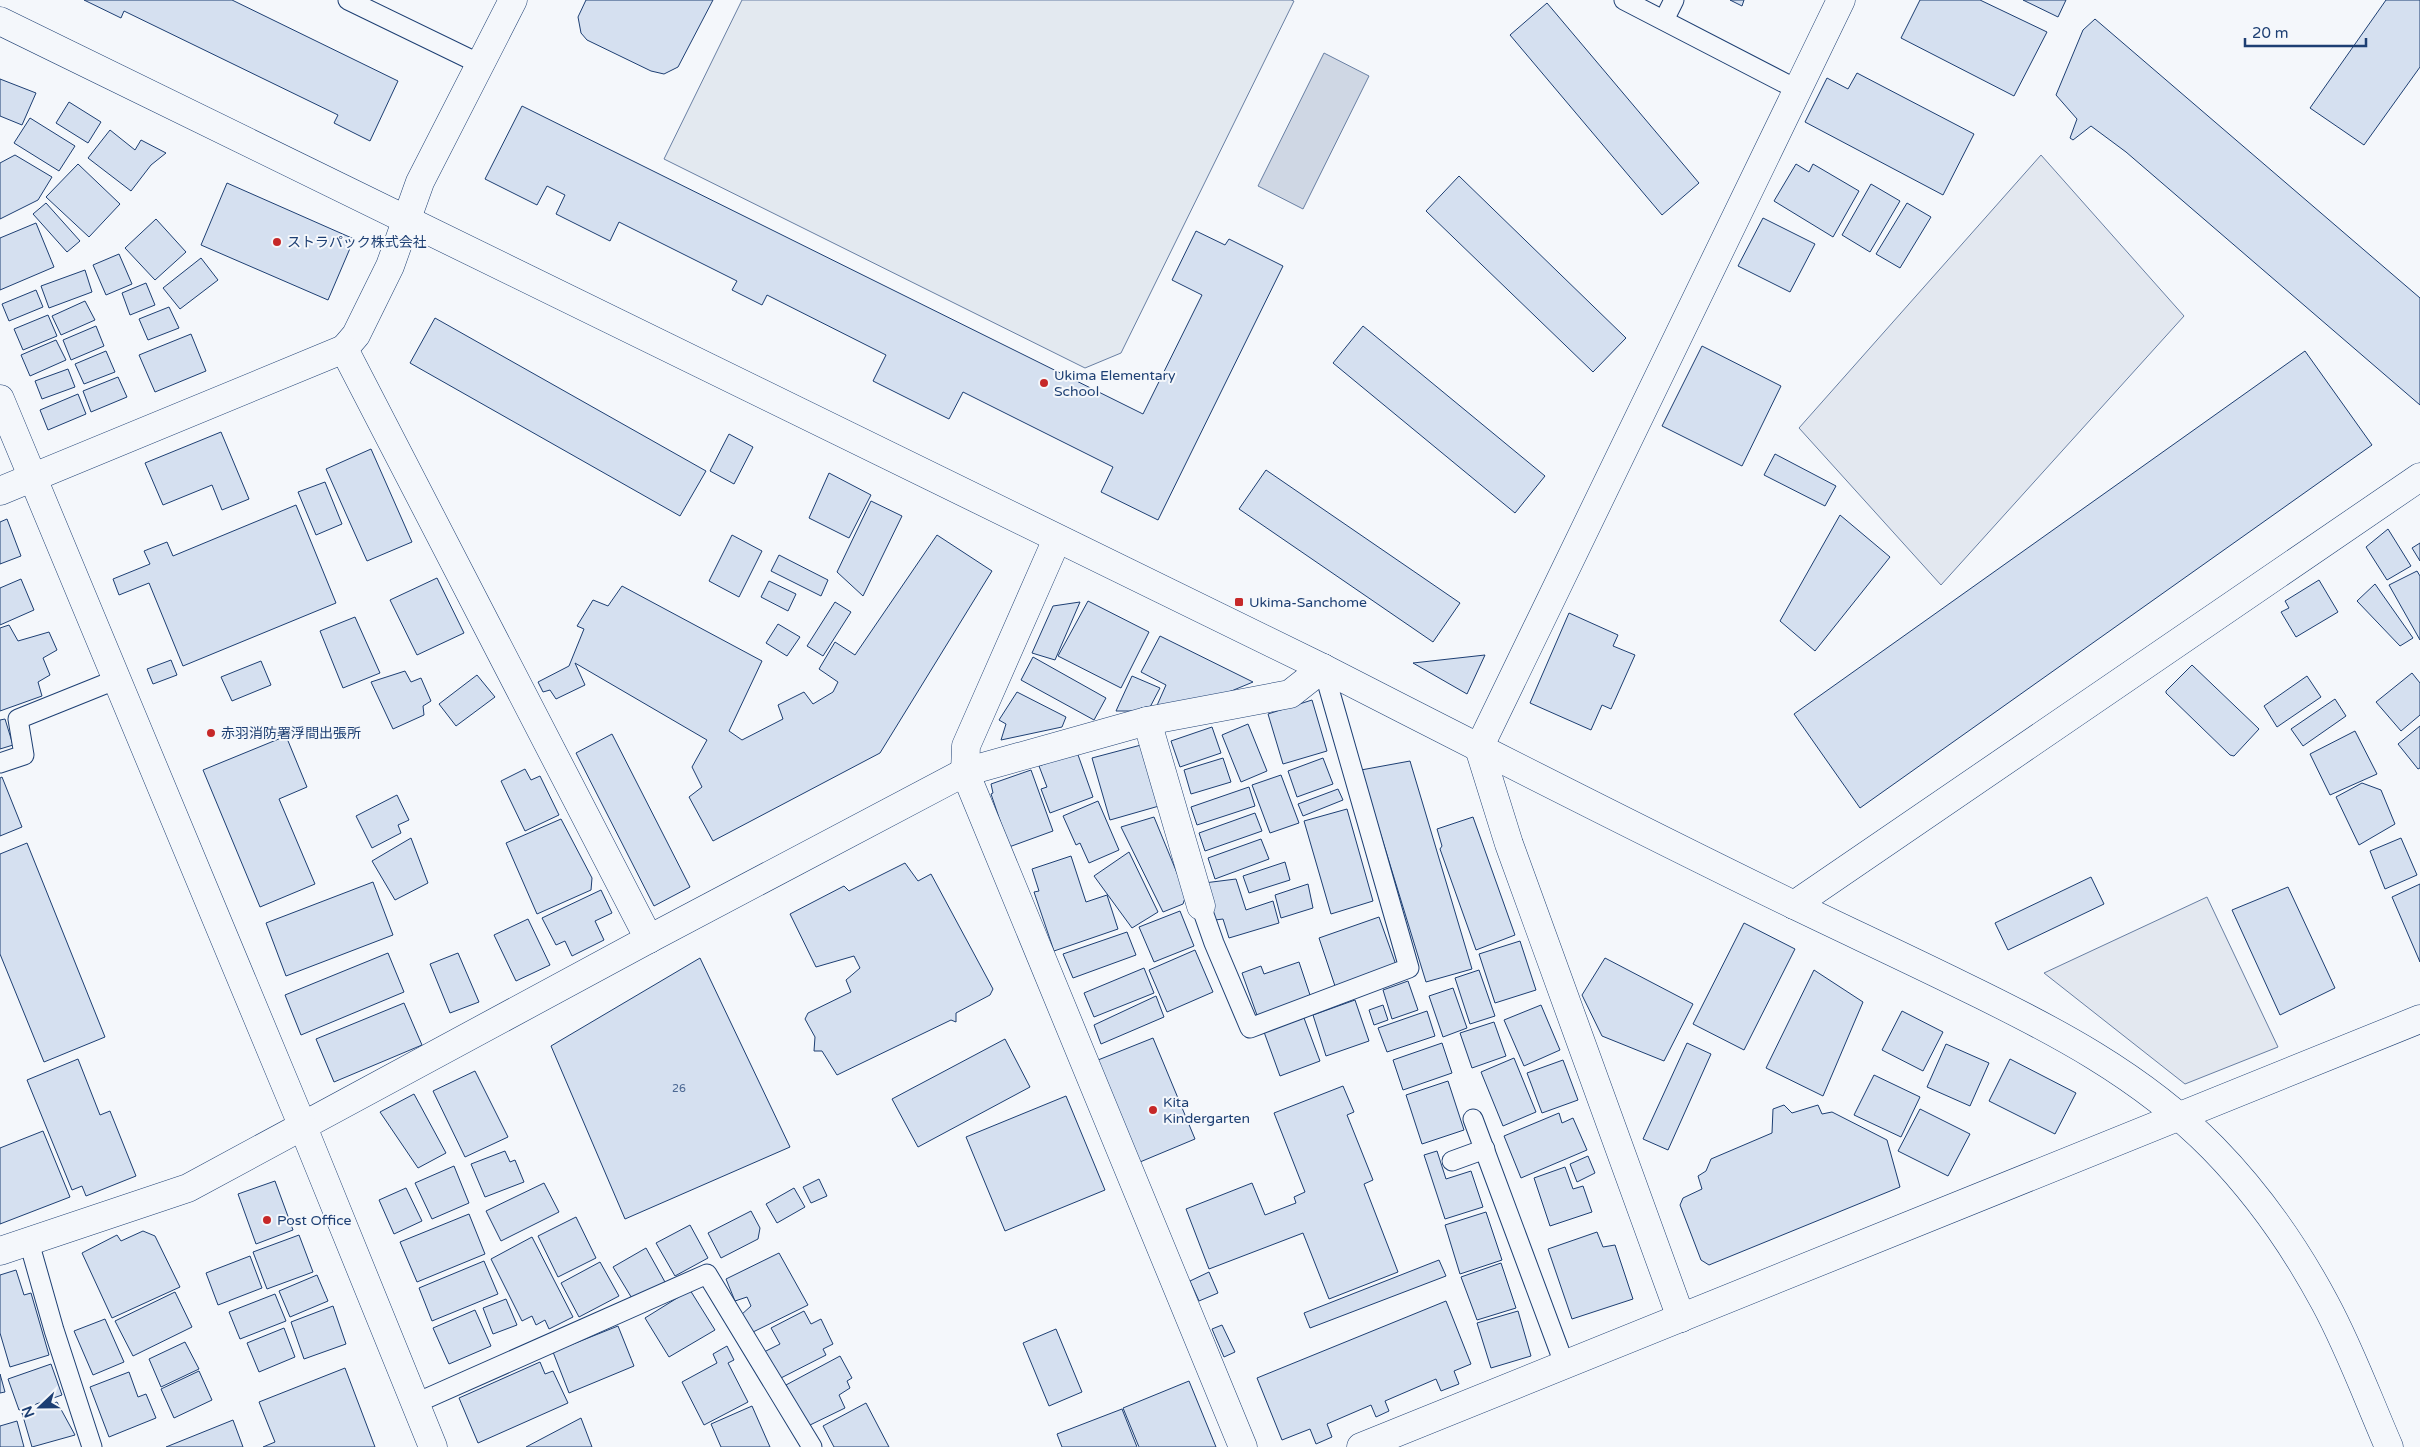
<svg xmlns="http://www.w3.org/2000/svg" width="2420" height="1447" font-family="'Varela Round','Noto Sans JP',sans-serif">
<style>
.green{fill:#e3e9f0;stroke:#687fa3}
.parking{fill:#e3e8f0;stroke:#687fa3}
.water{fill:#cfd7e4;stroke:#687fa3}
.building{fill:#d5e0f0;stroke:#1d3f73}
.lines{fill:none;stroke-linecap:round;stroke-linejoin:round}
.service-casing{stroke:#1d3f73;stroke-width:21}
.minor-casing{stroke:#1d3f73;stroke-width:29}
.tertiary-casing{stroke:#1d3f73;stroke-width:29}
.service{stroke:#f4f7fb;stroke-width:19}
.minor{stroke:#f4f7fb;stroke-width:28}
.tertiary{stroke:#f4f7fb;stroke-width:28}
.poi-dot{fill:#c62828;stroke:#f4f7fb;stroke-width:2}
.labels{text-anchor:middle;stroke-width:4;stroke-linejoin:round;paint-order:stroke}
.number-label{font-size:11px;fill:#4b6792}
.poi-label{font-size:14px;fill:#1d3f73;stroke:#f4f7fb;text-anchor:start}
</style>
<rect width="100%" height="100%" fill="#f4f7fb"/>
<path class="green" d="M742,0H1291L1294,1L1121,353L1085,368L664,159Z"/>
<g class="parking">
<path d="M2041,155L2184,316L1941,585L1799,428Z"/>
<path d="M2207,897L2278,1047L2185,1084L2044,973Z"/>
</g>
<path class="water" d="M1324,53L1369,76L1303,209L1258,186Z"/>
<g class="building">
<path d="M84,0H232L398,81L370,141L334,123L338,115L124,11L121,18Z"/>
<path d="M586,0H713L678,67L664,74L651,71L587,40L581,33L578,17Z"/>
<path d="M1730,0H1744L1742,6Z"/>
<path d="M1920,0H1980L2047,32L2014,96L1901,38Z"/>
<path d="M2023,0H2066L2058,17Z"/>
<path d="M2386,0H2420V67L2364,145L2310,108Z"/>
<path d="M1547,3L1699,183L1662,215L1510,35Z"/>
<path d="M2095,19L2420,298V405L2126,152L2091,126L2073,140L2070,138L2077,119L2056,95L2083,30Z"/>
<path d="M1857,73L1974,134L1943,195L1805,122L1827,78L1848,89Z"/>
<path d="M0,79L36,93L22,125L0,116Z"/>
<path d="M69,102L101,122L88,143L56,123Z"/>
<path d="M522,106L1143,414L1202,295L1172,280L1196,231L1225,245L1229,239L1283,266L1158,520L1101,492L1113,467L963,392L949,419L873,381L886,355L767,295L762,305L732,290L737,281L619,222L610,241L556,214L565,195L547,186L537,205L485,179Z"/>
<path d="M30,118L75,146L59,171L14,143Z"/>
<path d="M110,130L135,150L141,140L166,153L151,165L131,191L88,158Z"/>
<path d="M15,155L52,177L38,200L0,219V163Z"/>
<path d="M78,164L120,204L89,237L46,197Z"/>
<path d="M1796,164L1809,172L1813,164L1859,191L1833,237L1774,201Z"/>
<path d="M1459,176L1626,338L1593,372L1426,211Z"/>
<path d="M227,183L354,239L328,300L201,245Z"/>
<path d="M1871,184L1900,201L1870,252L1842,235Z"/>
<path d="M46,203L80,241L67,252L33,214Z"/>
<path d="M1907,203L1931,217L1900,268L1876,254Z"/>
<path d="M1763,218L1815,244L1790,292L1738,266Z"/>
<path d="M156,219L186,252L155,280L125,248Z"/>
<path d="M36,223L54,267L0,290V238Z"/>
<path d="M119,254L132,284L106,295L93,265Z"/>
<path d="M201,258L218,280L180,309L163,288Z"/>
<path d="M85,270L92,292L49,308L41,286Z"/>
<path d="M146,283L155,305L130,315L122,293Z"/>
<path d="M36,290L43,307L9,321L2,304Z"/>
<path d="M85,301L95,320L61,335L52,316Z"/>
<path d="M169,307L179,328L148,340L139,319Z"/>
<path d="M48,315L57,336L23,350L14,329Z"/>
<path d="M435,318L706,471L680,516L410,363Z"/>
<path d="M96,326L104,346L71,360L63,340Z"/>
<path d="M1363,326L1545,476L1515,513L1333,363Z"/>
<path d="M191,334L206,371L155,392L139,355Z"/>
<path d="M56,340L66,360L30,376L21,355Z"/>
<path d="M1702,346L1781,386L1742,466L1662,426Z"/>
<path d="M106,351L115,372L84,384L75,364Z"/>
<path d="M2305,351L2372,445L1860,808L1794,714Z"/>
<path d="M68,369L75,387L42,399L35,381Z"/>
<path d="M118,377L127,397L91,412L83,391Z"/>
<path d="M78,394L86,414L48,430L40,410Z"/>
<path d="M221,432L249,499L222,510L212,485L163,505L145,463Z"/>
<path d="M729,434L753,447L734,484L710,471Z"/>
<path d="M371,449L412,542L367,561L326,469Z"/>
<path d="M1775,454L1836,486L1825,506L1764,475Z"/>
<path d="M1266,470L1460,603L1433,642L1239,509Z"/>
<path d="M829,473L871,495L849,538L809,518Z"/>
<path d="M325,482L342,524L316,535L298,492Z"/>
<path d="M871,501L902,516L863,596L837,572Z"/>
<path d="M296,505L336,603L183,666L149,583L119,595L113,579L150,564L144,551L167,542L173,556Z"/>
<path d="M1840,515L1890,557L1815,651L1780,621Z"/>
<path d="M7,519L21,556L0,564V522Z"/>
<path d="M2388,529L2411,566L2387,580L2366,547Z"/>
<path d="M732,535L762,551L739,597L709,581Z"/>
<path d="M937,535L992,571L880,753L713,841L689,797L702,787L692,767L707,740L575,663L585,685L556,699L550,690L543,692L538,682L569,666L584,629L577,626L593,600L608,606L622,586L762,661L729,731L742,740L783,719L778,705L804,692L813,704L833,692L838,682L819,669L835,642L855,655Z"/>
<path d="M2420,543V561L2412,548Z"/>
<path d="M779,555L828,580L821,596L771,571Z"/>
<path d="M2417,571L2420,576V640L2389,585Z"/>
<path d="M437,578L464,633L417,655L390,600Z"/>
<path d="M21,579L34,610L0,625V588Z"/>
<path d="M2319,580L2338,612L2296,637L2281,612L2289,608L2285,601Z"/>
<path d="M769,581L796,594L788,611L761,597Z"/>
<path d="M2375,584L2413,638L2400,646L2357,601Z"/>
<path d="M1088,601L1149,632L1121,688L1058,656Z"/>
<path d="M835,602L851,612L823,656L807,646Z"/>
<path d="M1080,602L1055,660L1032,653L1053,606Z"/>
<path d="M1569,613L1618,635L1613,646L1635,655L1611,709L1602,705L1591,730L1530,703Z"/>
<path d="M355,617L380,673L343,688L320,631Z"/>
<path d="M778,624L800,637L787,656L766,643Z"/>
<path d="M9,625L18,641L49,632L57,650L43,658L50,675L38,682L42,696L0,711V628Z"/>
<path d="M1160,636L1253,682L1212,699L1155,710L1166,685L1141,672Z"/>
<path d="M1485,655L1467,694L1413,663Z"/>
<path d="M1033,657L1106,698L1094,720L1021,680Z"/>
<path d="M171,660L177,675L153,684L147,669Z"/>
<path d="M261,661L271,685L232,701L221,677Z"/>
<path d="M2192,665L2259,729L2234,756L2230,755L2166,693V691Z"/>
<path d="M405,671L411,682L421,678L431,701L423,706L424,715L393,729L371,682Z"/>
<path d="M2412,673L2420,683V715L2401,731L2376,702Z"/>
<path d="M477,675L495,697L456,726L439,704Z"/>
<path d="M1132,676L1160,688L1148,711H1116Z"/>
<path d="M2307,676L2321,697L2277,727L2264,706Z"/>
<path d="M1017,692L1066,717L1062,727L1001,740L1006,724L999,720Z"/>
<path d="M2335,699L2346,716L2303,746L2291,729Z"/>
<path d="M1312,700L1327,751L1283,764L1268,714Z"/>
<path d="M5,719L13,745L0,749V720Z"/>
<path d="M1248,724L1267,771L1241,782L1222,735Z"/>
<path d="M2420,726V768L2418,769L2398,744Z"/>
<path d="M1212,727L1221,753L1180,767L1171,741Z"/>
<path d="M2355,731L2377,774L2330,795L2310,754Z"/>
<path d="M612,734L690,887L654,906L576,753Z"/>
<path d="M286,736L307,787L279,799L315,884L260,907L203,770Z"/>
<path d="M1141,745L1159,806L1110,820L1092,758Z"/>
<path d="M1077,752L1093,797L1050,813L1041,789L1047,787L1039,766Z"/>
<path d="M1223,758L1231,782L1191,794L1184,770Z"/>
<path d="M1323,758L1333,784L1297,797L1288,771Z"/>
<path d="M1410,761L1472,969L1426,982L1361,770Z"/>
<path d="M525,769L531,780L540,776L559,815L525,831L501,781Z"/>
<path d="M1031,770L1053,831L1009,847L991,794L993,793L991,784Z"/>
<path d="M1281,775L1299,823L1270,833L1252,785Z"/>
<path d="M2,777L22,827L0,836V778Z"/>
<path d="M2362,783L2381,790L2395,824L2359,845L2336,797Z"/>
<path d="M1249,787L1255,806L1197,825L1191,807Z"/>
<path d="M1338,789L1343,800L1303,816L1298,804Z"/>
<path d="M397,795L409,820L398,825L401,833L372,848L356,816Z"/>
<path d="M1098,801L1119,850L1089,863L1080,843L1076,845L1063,816Z"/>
<path d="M1347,809L1373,901L1331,914L1304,821Z"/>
<path d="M1255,813L1262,831L1205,851L1199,833Z"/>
<path d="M1154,817L1186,895L1183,904L1163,912L1121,827Z"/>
<path d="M1473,817L1515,935L1476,950L1440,849L1442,846L1437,829Z"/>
<path d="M561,819L592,878L591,890L537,914L506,843Z"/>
<path d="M411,838L428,883L395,900L372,861Z"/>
<path d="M2401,838L2417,875L2385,889L2370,851Z"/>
<path d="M1261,839L1269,859L1215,879L1208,858Z"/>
<path d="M27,843L105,1037L44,1062L0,954V854Z"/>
<path d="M1129,852L1158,912L1132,928L1094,876Z"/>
<path d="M1071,856L1086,902L1107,895L1118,929L1054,951L1034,892L1039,891L1032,869Z"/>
<path d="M1285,862L1290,880L1249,893L1243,876Z"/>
<path d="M905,863L918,881L931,874L993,989L990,995L956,1013V1022L951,1020L837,1075L822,1051H814L815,1037L805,1019L808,1013L851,992L846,980L860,968L854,956L816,967L790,914L844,886L849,891Z"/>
<path d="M2091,877L2104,904L2008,950L1995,923Z"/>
<path d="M1236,879L1246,910L1273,901L1279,923L1229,938L1223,919L1215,920L1204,883Z"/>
<path d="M373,882L393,935L286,976L266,923Z"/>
<path d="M1308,884L1313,908L1281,918L1275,895Z"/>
<path d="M2420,884V962L2392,897Z"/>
<path d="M2288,887L2335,988L2280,1015L2232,910Z"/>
<path d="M601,890L612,913L595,921L604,940L572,956L565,941L556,945L542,918Z"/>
<path d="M1180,911L1194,946L1154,962L1139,927Z"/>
<path d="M1379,917L1396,965L1335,986L1319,938Z"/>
<path d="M528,919L550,965L516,981L494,935Z"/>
<path d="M1744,923L1795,949L1744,1050L1693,1024Z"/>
<path d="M1127,932L1136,955L1073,978L1063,954Z"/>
<path d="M1520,941L1536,990L1495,1003L1479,954Z"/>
<path d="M1195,950L1213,992L1167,1012L1149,970Z"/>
<path d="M388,953L404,992L301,1035L285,995Z"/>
<path d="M458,953L479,1002L450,1013L430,964Z"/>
<path d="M700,958L790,1147L625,1219L551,1046Z"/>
<path d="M1605,958L1693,1004L1664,1061L1602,1036L1582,995Z"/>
<path d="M1299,962L1310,995L1258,1018L1242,973L1261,966L1264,974Z"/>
<path d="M1144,968L1154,993L1094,1017L1084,993Z"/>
<path d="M1479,970L1495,1016L1470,1024L1455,978Z"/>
<path d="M1814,970L1863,1002L1823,1096L1766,1068Z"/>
<path d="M1408,981L1418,1010L1392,1019L1383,990Z"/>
<path d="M1453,988L1467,1028L1443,1037L1429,996Z"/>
<path d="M1156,996L1164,1017L1101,1044L1094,1025Z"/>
<path d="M1355,1000L1369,1041L1326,1056L1313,1015Z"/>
<path d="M404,1003L422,1045L334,1082L316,1039Z"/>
<path d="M1383,1005L1388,1020L1374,1025L1369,1010Z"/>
<path d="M1541,1005L1560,1050L1524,1066L1504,1020Z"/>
<path d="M1427,1011L1435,1036L1387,1052L1378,1028Z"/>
<path d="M1902,1011L1943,1032L1923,1071L1882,1050Z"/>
<path d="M1304,1018L1320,1061L1280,1076L1264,1032Z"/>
<path d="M1494,1022L1506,1056L1472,1068L1460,1033Z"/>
<path d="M1153,1038L1195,1139L1140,1162L1098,1060Z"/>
<path d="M1005,1039L1030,1087L918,1147L892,1099Z"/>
<path d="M1442,1043L1452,1073L1403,1090L1393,1060Z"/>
<path d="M1687,1043L1711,1054L1668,1150L1643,1139Z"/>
<path d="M1946,1044L1989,1063L1970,1106L1927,1087Z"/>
<path d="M1514,1058L1536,1112L1503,1126L1481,1072Z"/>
<path d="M78,1059L100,1115L110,1111L136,1176L86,1196L82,1186L72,1190L27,1080Z"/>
<path d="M2010,1059L2076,1093L2055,1134L1989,1101Z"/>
<path d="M1563,1060L1578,1100L1542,1113L1527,1073Z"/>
<path d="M475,1071L508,1137L465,1157L433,1091Z"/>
<path d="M1874,1075L1920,1097L1901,1137L1854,1115Z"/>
<path d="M1448,1081L1464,1130L1422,1144L1406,1095Z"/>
<path d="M1343,1086L1354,1112L1347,1115L1373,1180L1364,1184L1398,1272L1329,1299L1303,1233L1209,1269L1186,1209L1252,1183L1265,1215L1296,1203L1294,1197L1305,1192L1274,1113Z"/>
<path d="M414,1094L446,1153L418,1168L380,1112Z"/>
<path d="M1066,1096L1105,1190L1005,1231L966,1137Z"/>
<path d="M1784,1105L1792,1113L1818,1105L1822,1114L1832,1112L1887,1140L1900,1187L1709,1265L1701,1260L1680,1205L1683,1198L1702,1189L1698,1176L1706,1171L1711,1159L1772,1133L1773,1109Z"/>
<path d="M1920,1109L1970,1134L1948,1176L1898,1151Z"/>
<path d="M1559,1113L1562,1123L1573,1118L1587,1150L1521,1178L1504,1136Z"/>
<path d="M43,1131L70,1197L0,1224V1148Z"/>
<path d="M505,1151L510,1162L515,1160L524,1182L485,1197L471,1164Z"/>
<path d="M1437,1151L1446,1179L1471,1171L1483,1207L1445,1219L1424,1155Z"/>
<path d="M1588,1156L1595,1173L1577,1182L1570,1164Z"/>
<path d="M454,1166L469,1203L432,1219L415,1183Z"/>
<path d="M1565,1167L1573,1189L1583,1186L1592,1212L1550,1226L1534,1178Z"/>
<path d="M819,1179L827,1196L811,1203L803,1187Z"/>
<path d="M275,1181L293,1230L256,1244L238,1194Z"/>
<path d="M544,1183L559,1212L501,1241L486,1211Z"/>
<path d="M406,1188L422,1221L394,1234L379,1200Z"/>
<path d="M794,1188L805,1207L777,1223L766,1204Z"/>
<path d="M751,1211L760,1228L758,1239L721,1258L708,1233Z"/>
<path d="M1486,1212L1502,1260L1460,1274L1445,1225Z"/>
<path d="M469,1214L485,1254L417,1282L400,1242Z"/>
<path d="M576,1217L596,1258L558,1277L538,1236Z"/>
<path d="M690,1225L708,1258L675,1276L656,1243Z"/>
<path d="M143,1231L155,1236L180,1287L112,1318L82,1253L117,1235L121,1241Z"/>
<path d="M1597,1232L1603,1247L1615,1245L1633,1299L1572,1319L1548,1249Z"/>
<path d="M299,1235L313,1272L267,1289L253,1252Z"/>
<path d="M532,1237L573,1317L549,1329L545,1320L536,1325L532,1316L522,1321L491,1259Z"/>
<path d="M646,1248L665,1282L633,1300L613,1267Z"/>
<path d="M779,1253L808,1305L751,1333L741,1315L751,1306L747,1297L735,1301L726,1279Z"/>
<path d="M250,1256L262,1288L218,1305L206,1273Z"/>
<path d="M1439,1260L1446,1276L1310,1328L1304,1313Z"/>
<path d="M484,1261L498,1294L432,1321L419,1288Z"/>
<path d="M600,1262L619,1296L579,1317L561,1283Z"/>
<path d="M1501,1263L1516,1308L1477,1320L1461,1277Z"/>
<path d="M16,1270L24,1295L31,1293L49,1355L10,1367L0,1333V1275Z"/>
<path d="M1209,1272L1218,1293L1199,1301L1190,1281Z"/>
<path d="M317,1275L328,1301L290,1317L279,1291Z"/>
<path d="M690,1290L715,1330L669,1357L645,1318Z"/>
<path d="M175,1292L192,1327L133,1356L115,1321Z"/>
<path d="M275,1294L286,1321L240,1339L229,1312Z"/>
<path d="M506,1299L517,1325L493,1334L483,1308Z"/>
<path d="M1446,1301L1471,1364L1454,1371L1459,1384L1441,1391L1436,1379L1385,1401L1389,1411L1376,1417L1371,1405L1327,1424L1332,1437L1316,1444L1310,1429L1282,1440L1257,1378Z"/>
<path d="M333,1306L346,1344L304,1359L291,1322Z"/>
<path d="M475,1310L491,1346L449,1364L433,1328Z"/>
<path d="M804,1311L811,1324L821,1319L833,1344L823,1349L826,1355L777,1380L762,1353L780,1344L771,1328Z"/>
<path d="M1518,1311L1531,1356L1491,1368L1477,1323Z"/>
<path d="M105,1319L124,1362L93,1375L74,1331Z"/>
<path d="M1222,1325L1235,1352L1224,1357L1212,1329Z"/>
<path d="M618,1326L634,1366L569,1393L553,1352Z"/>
<path d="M284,1328L295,1357L259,1372L247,1343Z"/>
<path d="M1056,1329L1082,1392L1049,1406L1023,1343Z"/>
<path d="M185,1342L199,1369L161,1387L149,1359Z"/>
<path d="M727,1346L734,1360L728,1363L748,1402L704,1425L682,1382L717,1363L713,1354Z"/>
<path d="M840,1356L852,1378L847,1381L850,1388L839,1395L845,1408L808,1426L786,1385Z"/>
<path d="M540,1362L545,1374L553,1371L568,1403L478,1443L459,1398Z"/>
<path d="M51,1364L62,1395L19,1410L8,1379Z"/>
<path d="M345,1368L375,1447H263L275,1442L259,1402Z"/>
<path d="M199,1371L212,1400L174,1418L161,1389Z"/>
<path d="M129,1372L138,1397L146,1394L156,1418L109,1437L90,1387Z"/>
<path d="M0,1374L5,1392L0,1393Z"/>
<path d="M1189,1381L1216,1447H1139L1123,1408Z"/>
<path d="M57,1402L75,1435L32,1447L22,1413Z"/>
<path d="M866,1403L889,1447H834L823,1426Z"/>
<path d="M752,1406L770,1447H721L711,1424Z"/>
<path d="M1122,1409L1137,1447H1062L1057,1434Z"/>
<path d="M581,1418L592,1447H526Z"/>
<path d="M233,1420L243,1447H166Z"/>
<path d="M17,1421L24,1447H0V1426Z"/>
</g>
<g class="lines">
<defs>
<g id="service">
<path d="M348,0L480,64"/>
<path d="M1624,0L1798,90"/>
<path d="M1664,20L1674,0"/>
<path d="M0,763L24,755L18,719L115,680"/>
<path d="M1201,906L1214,943L1250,1028L1409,968L1323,668"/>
<path d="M1473,1119L1565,1366"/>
<path d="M1452,1161L1485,1149"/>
<path d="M29,1242L54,1330L92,1447"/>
<path d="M414,1404L707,1274L812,1447"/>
</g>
<g id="minor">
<path d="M513,0L420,182L390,266L356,335L344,349L649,939"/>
<path d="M0,491L344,349"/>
<path d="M1057,539L966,746L965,772L1243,1447"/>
<path d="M1147,721L1201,906"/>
<path d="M1794,905L2420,477"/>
<path d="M0,1251L188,1188L649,939L965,772L1147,721L1290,694L1323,668"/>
<path d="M1681,1318L1509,844L1479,748L1841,0"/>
<path d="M1361,1447L2420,1019"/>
</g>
<g id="tertiary">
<path d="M0,21L1323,668C1479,748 1636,828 1794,905C1850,932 1906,958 1961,985C2052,1029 2141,1075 2213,1148C2257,1193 2295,1247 2325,1303C2350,1349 2368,1399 2389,1447"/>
<path d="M0,399L303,1127L433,1447"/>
</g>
</defs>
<use href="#service" class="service-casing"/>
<use href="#minor" class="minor-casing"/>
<use href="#tertiary" class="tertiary-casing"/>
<use href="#service" class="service"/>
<use href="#minor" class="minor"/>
<use href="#tertiary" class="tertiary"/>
</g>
<g class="poi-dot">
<circle cx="277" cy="242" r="5"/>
<circle cx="1044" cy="383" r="5"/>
<rect x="1234" y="597" width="10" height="10" rx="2.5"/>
<circle cx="211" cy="733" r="5"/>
<circle cx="1153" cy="1110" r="5"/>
<circle cx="267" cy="1220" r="5"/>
</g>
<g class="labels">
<g class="number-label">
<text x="679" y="1092">26</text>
</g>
<g class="poi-label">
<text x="287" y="247">ストラパック株式会社</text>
<text x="1054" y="380">Ukima Elementary<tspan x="1054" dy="16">School</tspan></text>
<text x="1249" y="607">Ukima-Sanchome</text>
<text x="221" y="738">赤羽消防署浮間出張所</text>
<text x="1163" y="1107">Kita<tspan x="1163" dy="16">Kindergarten</tspan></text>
<text x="277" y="1225">Post Office</text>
</g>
</g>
<g transform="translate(40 1407) rotate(248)" stroke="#f4f7fb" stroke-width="4" paint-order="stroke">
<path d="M0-4L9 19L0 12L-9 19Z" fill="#1d3f73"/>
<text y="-8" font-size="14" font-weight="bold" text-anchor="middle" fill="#1d3f73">N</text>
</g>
<path d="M2245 38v8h121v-8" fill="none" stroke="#1d3f73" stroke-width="2.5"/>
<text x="2252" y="38" font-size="15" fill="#1d3f73" stroke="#f4f7fb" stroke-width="4" paint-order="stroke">20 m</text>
</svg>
